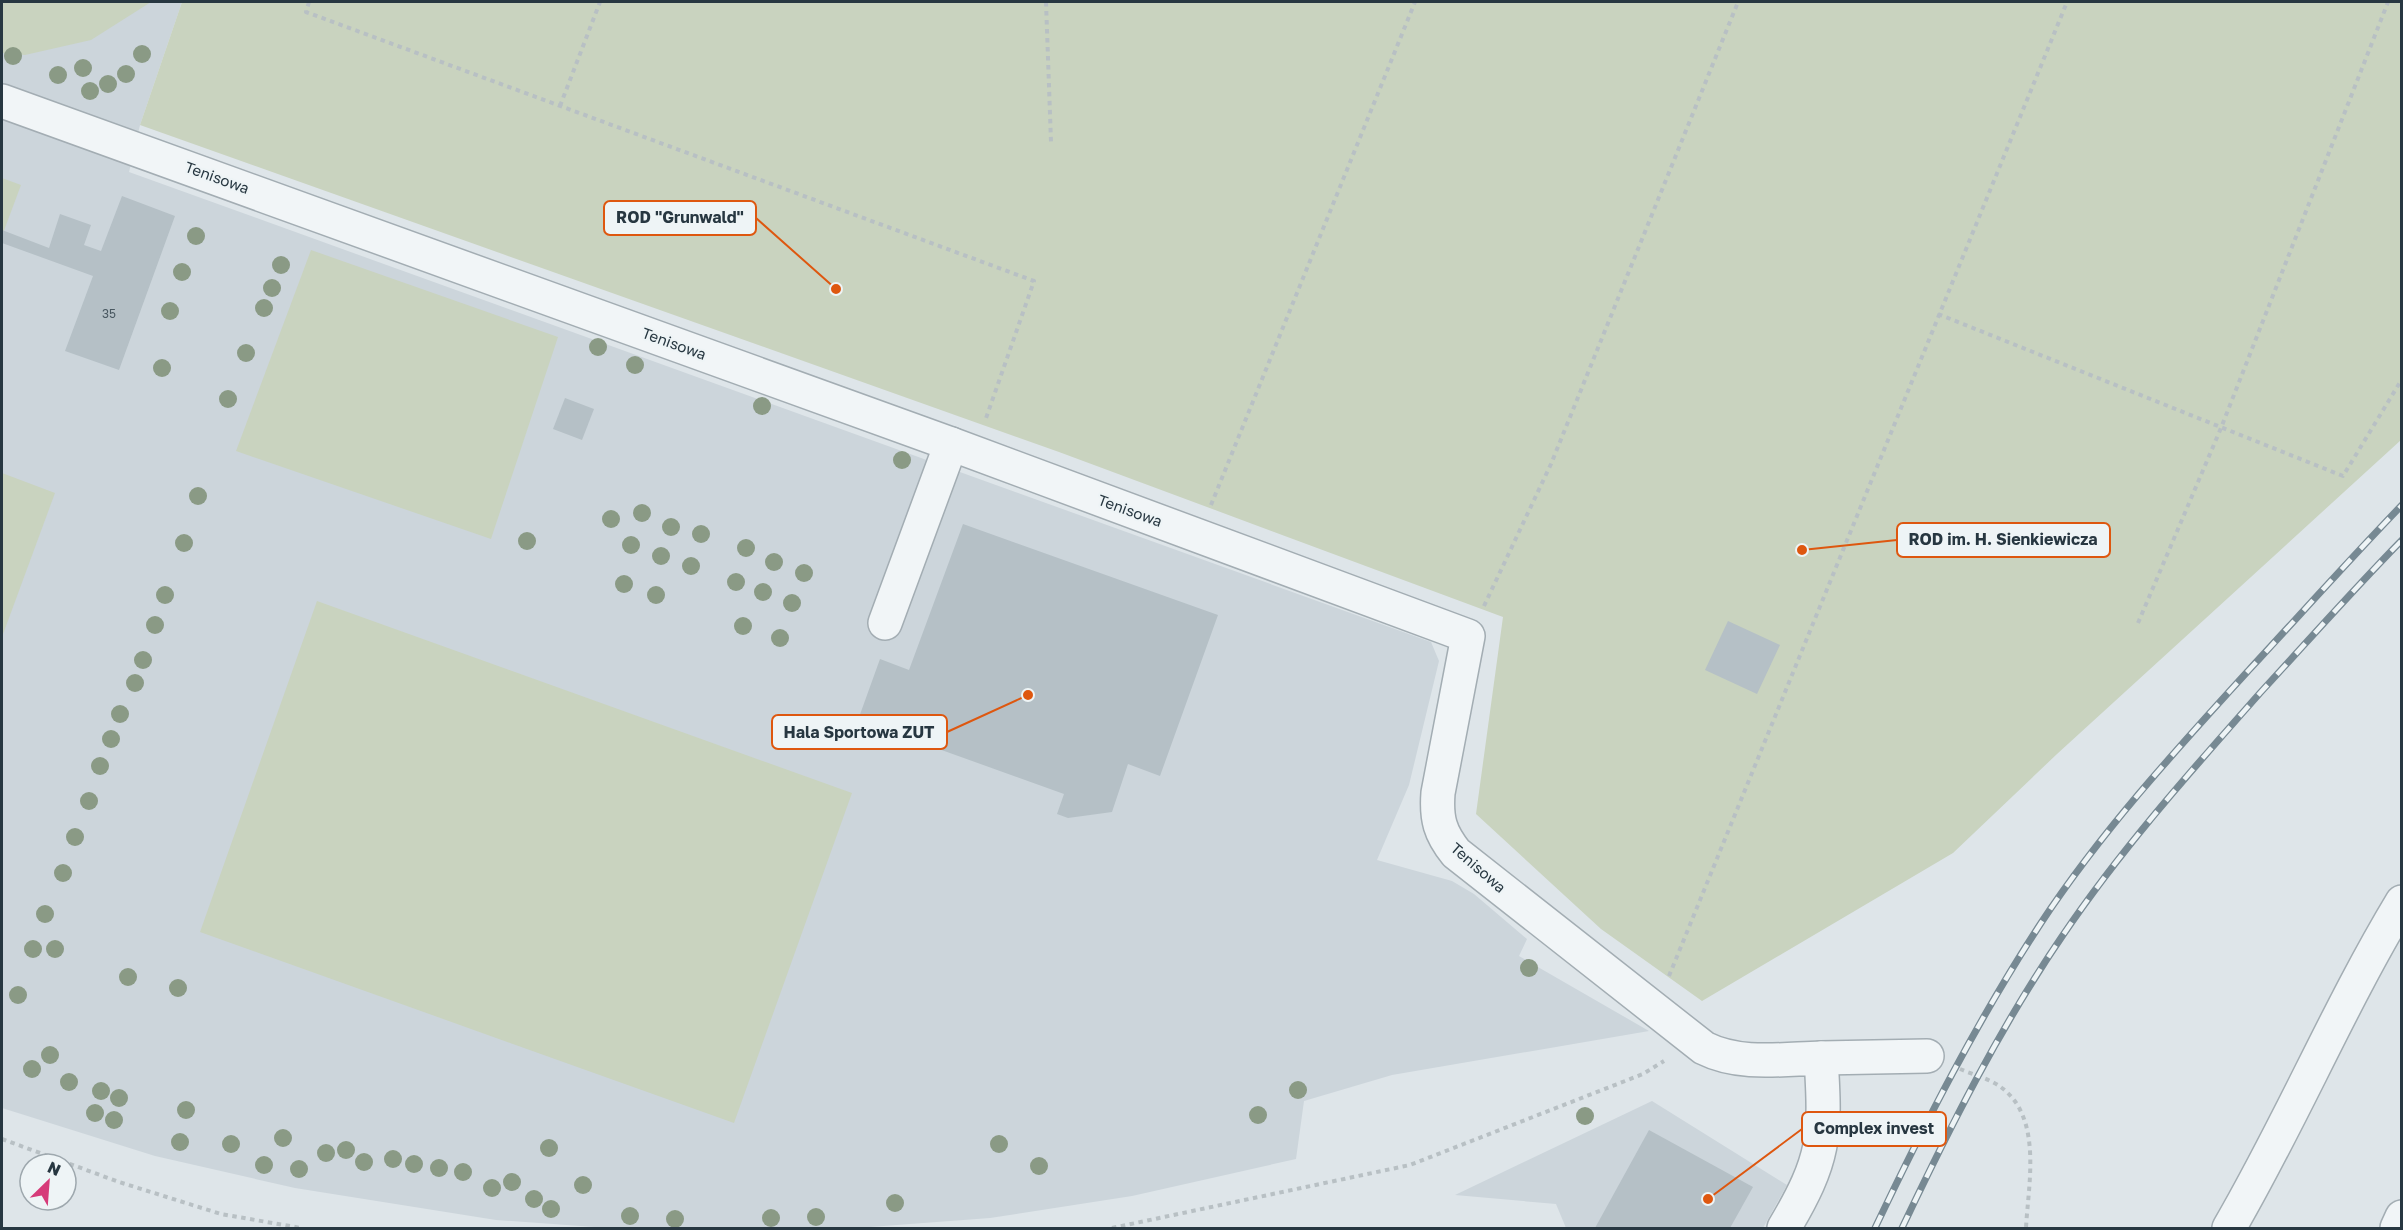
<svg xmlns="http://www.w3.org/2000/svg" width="2403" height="1230" font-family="'Golos Text',sans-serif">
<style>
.built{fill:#ccd5db}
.green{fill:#c9d3bf}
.building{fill:#b5c0c6}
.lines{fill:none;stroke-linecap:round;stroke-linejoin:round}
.minor-casing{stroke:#a3adb3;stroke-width:36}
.path{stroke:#b8c0c4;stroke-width:4;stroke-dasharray:4.5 4.5;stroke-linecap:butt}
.minor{stroke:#f1f5f7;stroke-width:33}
.rail-casing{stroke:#778993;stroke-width:7}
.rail{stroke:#eef4f6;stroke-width:4.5;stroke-dasharray:14;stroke-linecap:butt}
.tree{fill:#8a9a85}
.labels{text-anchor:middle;stroke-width:4.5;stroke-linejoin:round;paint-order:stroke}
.number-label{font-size:12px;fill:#4a5962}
.street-label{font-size:15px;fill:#273741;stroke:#eef4f6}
.leader{fill:none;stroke:#de570f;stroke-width:2}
.callout-dot{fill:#de570f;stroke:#eef4f6;stroke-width:2}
.callout{fill:#eef4f6;stroke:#de570f;stroke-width:2}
.callout-label{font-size:16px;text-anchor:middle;font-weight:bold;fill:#273741}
</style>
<rect width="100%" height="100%" fill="#dee5e9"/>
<g class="built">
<path d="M2,2H182L140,125L129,172L1431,642L1439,661L1409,785L1377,860L1452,881L1474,894L1527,939L1519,956L1649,1031L1392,1075L1304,1101L1296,1159L1132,1196L990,1218L857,1228H608L496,1220L295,1188L155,1156L2,1108Z"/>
<path d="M1652,1101L1787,1185L1763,1228H1566L1556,1204L1455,1195Z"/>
</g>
<g class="green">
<path d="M2,2H151L91,40L25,55L2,53Z"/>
<path d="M182,2H2401V440L2057,754L1953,853L1702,1001L1601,929L1476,814L1503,617L1059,452L140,125Z"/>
<path d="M2,178L21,185L2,236Z"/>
<path d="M311,250L558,337L491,539L236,451Z"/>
<path d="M2,473L55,493L2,637Z"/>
<path d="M317,601L852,793L734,1123L200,932Z"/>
</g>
<g class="building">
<path d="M122,196L175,216L119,370L65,351L93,276L2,243V230L49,248L60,214L91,225L84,245L101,251Z"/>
<path d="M565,398L594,409L582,440L553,429Z"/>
<path d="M963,524L1218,615L1160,776L1128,764L1112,812L1068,818L1057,814L1064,794L858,720L880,659L909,670Z"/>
<path d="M1728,621L1780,645L1757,694L1705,670Z"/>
<path d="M1649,1130L1753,1187L1730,1228H1595Z"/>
</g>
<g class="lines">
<defs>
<g id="minor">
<path d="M2,101L951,444L1468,636L1438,793C1436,819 1440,833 1456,853L1704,1048C1740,1066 1782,1059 1821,1058C1826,1137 1825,1159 1784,1228"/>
<path d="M885,623L951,444"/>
<path d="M1821,1058L1927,1056"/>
<path d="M2229,1228C2291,1122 2338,1008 2402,902"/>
<path d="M2397,1228L2402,1217"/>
</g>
</defs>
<use href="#minor" class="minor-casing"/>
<g class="path">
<path d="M309,2L306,12L1034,281L985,421"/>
<path d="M1046,2L1051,142"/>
<path d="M560,106L600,2"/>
<path d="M1938,314L2343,476L2402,379"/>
<path d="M1211,505L1415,2"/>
<path d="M1484,606L1551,464L1738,2"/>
<path d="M2138,623L2221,428L2388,2"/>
<path d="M1669,976L2067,2"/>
<path d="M1960,1069C1974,1075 1991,1079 2002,1088C2043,1119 2028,1186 2026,1228"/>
<path d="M2,1139L119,1182L221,1214L301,1228"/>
<path d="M1112,1228L1410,1165L1643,1074L1664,1061"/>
</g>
<use href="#minor" class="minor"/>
<defs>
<g id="rail">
<path d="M1875,1228C1925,1123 1977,1021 2041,923C2101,832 2175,751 2248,671C2299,616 2349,560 2402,505"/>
<path d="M1902,1228C1950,1127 2000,1027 2063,935C2122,848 2191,771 2260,693C2307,642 2353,590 2402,540"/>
</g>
</defs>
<use href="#rail" class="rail-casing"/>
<use href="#rail" class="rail"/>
</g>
<g class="tree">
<circle cx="142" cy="54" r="9"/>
<circle cx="13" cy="56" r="9"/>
<circle cx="83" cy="68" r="9"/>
<circle cx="126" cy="74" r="9"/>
<circle cx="58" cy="75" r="9"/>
<circle cx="108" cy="84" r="9"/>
<circle cx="90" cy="91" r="9"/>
<circle cx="196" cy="236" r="9"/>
<circle cx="281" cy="265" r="9"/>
<circle cx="182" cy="272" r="9"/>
<circle cx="272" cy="288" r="9"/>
<circle cx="264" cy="308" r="9"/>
<circle cx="170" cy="311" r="9"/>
<circle cx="598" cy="347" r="9"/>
<circle cx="246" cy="353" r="9"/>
<circle cx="635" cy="365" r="9"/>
<circle cx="162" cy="368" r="9"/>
<circle cx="228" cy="399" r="9"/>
<circle cx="762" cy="406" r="9"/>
<circle cx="902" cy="460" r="9"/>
<circle cx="198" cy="496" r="9"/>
<circle cx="642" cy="513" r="9"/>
<circle cx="611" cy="519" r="9"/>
<circle cx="671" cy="527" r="9"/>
<circle cx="701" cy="534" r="9"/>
<circle cx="527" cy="541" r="9"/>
<circle cx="184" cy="543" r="9"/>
<circle cx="631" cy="545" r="9"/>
<circle cx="746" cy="548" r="9"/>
<circle cx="661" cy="556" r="9"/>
<circle cx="774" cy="562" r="9"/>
<circle cx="691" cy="566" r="9"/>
<circle cx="804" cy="573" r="9"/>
<circle cx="736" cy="582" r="9"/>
<circle cx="624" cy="584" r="9"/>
<circle cx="763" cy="592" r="9"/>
<circle cx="165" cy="595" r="9"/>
<circle cx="656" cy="595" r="9"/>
<circle cx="792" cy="603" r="9"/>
<circle cx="155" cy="625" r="9"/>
<circle cx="743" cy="626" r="9"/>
<circle cx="780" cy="638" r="9"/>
<circle cx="143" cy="660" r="9"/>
<circle cx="135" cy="683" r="9"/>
<circle cx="120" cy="714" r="9"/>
<circle cx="111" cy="739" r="9"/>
<circle cx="100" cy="766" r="9"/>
<circle cx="89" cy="801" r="9"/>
<circle cx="75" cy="837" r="9"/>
<circle cx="63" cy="873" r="9"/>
<circle cx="45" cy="914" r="9"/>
<circle cx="33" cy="949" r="9"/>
<circle cx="55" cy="949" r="9"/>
<circle cx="1529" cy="968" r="9"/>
<circle cx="128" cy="977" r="9"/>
<circle cx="178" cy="988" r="9"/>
<circle cx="18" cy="995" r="9"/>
<circle cx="50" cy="1055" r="9"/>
<circle cx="32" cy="1069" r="9"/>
<circle cx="69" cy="1082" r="9"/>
<circle cx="1298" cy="1090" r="9"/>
<circle cx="101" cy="1091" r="9"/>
<circle cx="119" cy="1098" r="9"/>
<circle cx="186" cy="1110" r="9"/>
<circle cx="95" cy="1113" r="9"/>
<circle cx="1258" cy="1115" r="9"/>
<circle cx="1585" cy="1116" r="9"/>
<circle cx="114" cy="1120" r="9"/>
<circle cx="283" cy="1138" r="9"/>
<circle cx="180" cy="1142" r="9"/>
<circle cx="231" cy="1144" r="9"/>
<circle cx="999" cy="1144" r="9"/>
<circle cx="549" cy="1148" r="9"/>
<circle cx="346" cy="1150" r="9"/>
<circle cx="326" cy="1153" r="9"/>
<circle cx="393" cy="1159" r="9"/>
<circle cx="364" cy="1162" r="9"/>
<circle cx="414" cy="1164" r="9"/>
<circle cx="264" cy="1165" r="9"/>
<circle cx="1039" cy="1166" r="9"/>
<circle cx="439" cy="1168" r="9"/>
<circle cx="299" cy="1169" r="9"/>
<circle cx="463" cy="1172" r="9"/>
<circle cx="512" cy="1182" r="9"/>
<circle cx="583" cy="1185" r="9"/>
<circle cx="492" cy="1188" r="9"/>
<circle cx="534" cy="1199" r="9"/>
<circle cx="895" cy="1203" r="9"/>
<circle cx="551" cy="1209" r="9"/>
<circle cx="630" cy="1216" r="9"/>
<circle cx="816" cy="1217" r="9"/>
<circle cx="771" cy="1218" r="9"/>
<circle cx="675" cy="1219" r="9"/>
</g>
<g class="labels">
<g class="number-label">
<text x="109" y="318">35</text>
</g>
<g class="street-label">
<text transform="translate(217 178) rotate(20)" y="5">Tenisowa</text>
<text transform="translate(674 344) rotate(20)" y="5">Tenisowa</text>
<text transform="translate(1130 511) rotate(20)" y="5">Tenisowa</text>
<text transform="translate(1478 868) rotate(41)" y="5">Tenisowa</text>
</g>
</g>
<path class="leader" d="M836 289L756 218M1802 550L1897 540M1028 695L947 732M1708 1199L1802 1129"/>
<g class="callout-dot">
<circle cx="836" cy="289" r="6"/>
<circle cx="1802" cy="550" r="6"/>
<circle cx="1028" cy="695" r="6"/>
<circle cx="1708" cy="1199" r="6"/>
</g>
<g class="callout">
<rect x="604" y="201" width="152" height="34" rx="6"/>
<rect x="1897" y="523" width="213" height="34" rx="6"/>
<rect x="772" y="715" width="175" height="34" rx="6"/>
<rect x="1802" y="1112" width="144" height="34" rx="6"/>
</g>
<g class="callout-label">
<text x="680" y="223">ROD "Grunwald"</text>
<text x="2003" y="545">ROD im. H. Sienkiewicza</text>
<text x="859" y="738">Hala Sportowa ZUT</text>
<text x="1874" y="1134">Complex invest</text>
</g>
<rect width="2403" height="1230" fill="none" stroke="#273741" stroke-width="6"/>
<g transform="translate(48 1182) rotate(25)"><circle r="28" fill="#eef4f6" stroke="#9ea8ae" stroke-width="1.5"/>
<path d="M0-4.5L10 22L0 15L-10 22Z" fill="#d63b79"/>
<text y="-9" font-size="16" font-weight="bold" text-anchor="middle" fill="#273741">N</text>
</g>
</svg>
